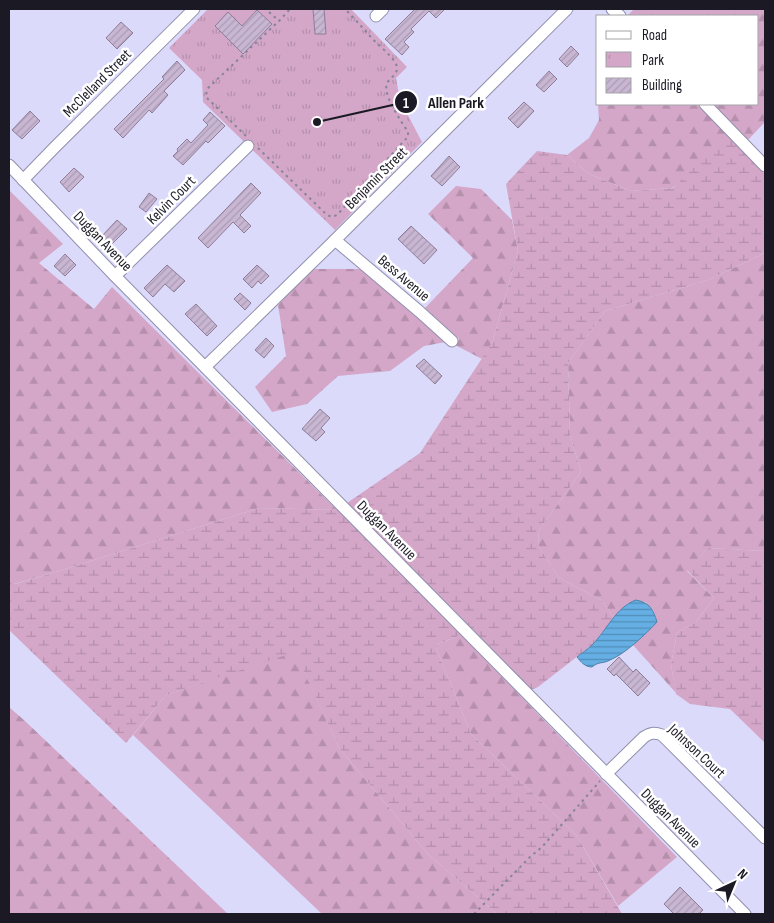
<svg xmlns="http://www.w3.org/2000/svg" width="774" height="923" font-family="'Sofia Sans Condensed',sans-serif">
<style>
.forest{fill:url(#forest-firs)}
.wetland{fill:url(#wetland-marsh)}
.park{fill:url(#park-tufts)}
.water{fill:url(#water-rules);stroke:#4e82aa}
.building{fill:url(#building-hatch);stroke:#8d7d97}
.lines{fill:none;stroke-linecap:round;stroke-linejoin:round}
.minor-casing{stroke:#918fad;stroke-width:13}
.path{stroke:#85849b;stroke-width:2;stroke-dasharray:2.5 4;stroke-linecap:butt}
.minor{stroke:#fff;stroke-width:11}
.labels{text-anchor:middle;stroke-width:5;stroke-linejoin:round;paint-order:stroke}
.street-label{font-size:15px;fill:#1a1924;stroke:#fff}
.leader{fill:none;stroke:#1a1924;stroke-width:2}
.callout-dot{fill:#1a1924;stroke:#fff;stroke-width:2}
.mark-label{font-size:15px;text-anchor:middle;font-weight:bold;fill:#fff}
.callout-label{font-size:16px;text-anchor:middle;font-weight:bold;fill:#1a1924;stroke:#fff;stroke-width:5;stroke-linejoin:round;paint-order:stroke}
</style>
<defs>
<pattern id="forest-firs" width="22" height="20" patternUnits="userSpaceOnUse" patternTransform="scale(1.25)"><rect width="22" height="20" fill="#d4a7c9"/><path d="M5 1l3.5 6h-7zM16 11l3.5 6h-7z" fill="#b58fac"/></pattern>
<pattern id="wetland-marsh" width="20" height="14" patternUnits="userSpaceOnUse" patternTransform="scale(1.25)"><rect width="20" height="14" fill="#d4a7c9"/><path d="M1 5h8M5 5V1M11 12h8M15 12V8" fill="none" stroke="#b58fac"/></pattern>
<pattern id="park-tufts" width="24" height="20" patternUnits="userSpaceOnUse" patternTransform="scale(1.25)"><rect width="24" height="20" fill="#d4a7c9"/><path d="M3 7l-1-3M5 7V3M7 7l1-3M15 17l-1-3M17 17v-4M19 17l1-3" fill="none" stroke="#b58fac"/></pattern>
<pattern id="water-rules" width="6" height="5" patternUnits="userSpaceOnUse" patternTransform="scale(1.25)"><rect width="6" height="5" fill="#65afe4"/><path d="M0 2.5h6" fill="none" stroke="#528eb9"/></pattern>
<pattern id="building-hatch" width="6" height="6" patternUnits="userSpaceOnUse" patternTransform="scale(1.25)"><rect width="6" height="6" fill="#c8b6d3"/><path d="M-1 1l2-2M0 6l6-6M5 7l2-2" fill="none" stroke="#ab9cb5"/></pattern>
</defs>
<rect width="100%" height="100%" fill="#dcdafb"/>
<g class="forest">
<path d="M634,9H765V122L748,140L713,104H758V16H627Z"/>
<path d="M598,104H697L738,146L672,188L631,191L589,174L567,155L589,138L599,120Z"/>
<path d="M456,186L481,189L512,220L518,251L492,343L482,359L455,345L459,339L425,308L473,258L428,214Z"/>
<path d="M9,190L63,244L39,263L94,309L112,287L337,510L259,508L59,571L14,584L9,579Z"/>
<path d="M765,253V551L708,548L687,571L714,598L696,622L677,633L671,664L676,693L633,645L657,622L653,610L645,602L628,603L614,618L601,600L559,578L538,545L539,530L581,472L570,435L568,363L605,311L708,280Z"/>
<path d="M312,269H361L446,342L424,346L390,371L338,376L307,404L272,412L255,387L286,356L278,305Z"/>
<path d="M461,635L677,857L618,906L577,836L471,734L435,645Z"/>
<path d="M295,651L339,748L428,854L497,914H322L133,735L166,695Z"/>
<path d="M9,707L25,721L228,914H9Z"/>
</g>
<g class="wetland">
<path d="M726,136L738,146L765,174V253L708,280L605,311L568,363L570,435L581,472L539,530L538,545L559,578L601,600L614,618L592,645L538,687L531,690L347,503L420,453L492,343L518,251L506,184L537,151L567,155L589,174L631,191L673,188Z"/>
<path d="M259,508L338,510L461,635L435,645L471,734L577,836L622,914H497L428,854L339,748L295,652L166,695L126,743L9,630V579L15,584L59,571Z"/>
<path d="M708,548L765,551V743L730,709L690,704L676,694L671,664L677,633L696,622L714,598L687,570Z"/>
</g>
<path class="park" d="M208,9H351L407,67L396,78L400,100L422,142L335,230L203,102L202,80L169,48Z"/>
<path class="water" d="M636,600C650,603 653,609 657,622C646,634 625,654 610,660C603,664 599,661 592,667C585,667 581,662 577,657C582,653 588,649 592,645C607,630 616,607 636,600Z"/>
<g class="building">
<path d="M313,9H324L326,34H315Z"/>
<path d="M415,9H445L436,18L429,11L411,29L414,32L404,42L409,47L402,55L385,39Z"/>
<path d="M257,10L272,24L243,54L215,26L228,12L242,26Z"/>
<path d="M121,22L133,33L117,49L106,38Z"/>
<path d="M571,46L579,54L567,67L559,59Z"/>
<path d="M177,61L185,70L164,91L168,95L152,113L149,110L123,138L114,129L164,79L162,77Z"/>
<path d="M549,71L557,79L544,92L536,85Z"/>
<path d="M524,102L534,111L518,128L508,118Z"/>
<path d="M30,111L40,121L22,139L12,130Z"/>
<path d="M210,112L225,126L208,143L206,141L183,165L173,156L178,151L177,149L187,139L191,143L208,125L203,120Z"/>
<path d="M449,156L460,167L442,186L431,176Z"/>
<path d="M74,168L84,177L69,192L60,182Z"/>
<path d="M251,183L261,193L240,215L251,226L244,233L233,222L208,248L198,238Z"/>
<path d="M149,193L157,199L146,212L139,207Z"/>
<path d="M117,220L127,229L110,246L101,237Z"/>
<path d="M411,226L437,250L424,264L398,239Z"/>
<path d="M65,254L76,265L65,276L54,266Z"/>
<path d="M167,265L185,281L174,292L165,284L153,297L144,288Z"/>
<path d="M257,265L269,276L261,284L258,281L252,288L243,279Z"/>
<path d="M240,293L251,303L245,310L234,299Z"/>
<path d="M196,304L217,326L207,336L185,314Z"/>
<path d="M266,338L274,346L264,358L255,350Z"/>
<path d="M424,359L442,376L435,384L416,366Z"/>
<path d="M320,409L330,418L321,428L325,432L316,441L302,429Z"/>
<path d="M619,657L633,672L636,669L650,683L638,696L616,674L614,676L607,669Z"/>
<path d="M680,887L703,910L699,914H674L664,904Z"/>
</g>
<g class="lines">
<defs>
<g id="minor">
<path d="M612,9L620,16"/>
<path d="M376,16L383,9"/>
<path d="M705,104L765,166"/>
<path d="M9,165L115,276L745,914"/>
<path d="M23,180L54,148L194,9"/>
<path d="M335,240L420,312L452,341"/>
<path d="M115,276L248,146"/>
<path d="M205,367L330,245L567,9"/>
<path d="M606,774L644,737C650,733 654,732 662,735L765,838"/>
</g>
</defs>
<use href="#minor" class="minor-casing"/>
<g class="path">
<path d="M269,12L279,21"/>
<path d="M246,136L206,97L207,89L279,21L290,9"/>
<path d="M258,148L327,215L332,217L337,215L402,143L408,137V132C402,122 382,95 387,83C390,78 398,74 397,67C395,57 375,43 369,35C361,26 353,17 345,9"/>
<path d="M474,914L530,857L542,847L600,781"/>
</g>
<use href="#minor" class="minor"/>
</g>
<g class="labels">
<g class="street-label">
<text transform="translate(97 83) rotate(-45)" y="5">McClelland Street</text>
<text transform="translate(376 178) rotate(-45)" y="5">Benjamin Street</text>
<text transform="translate(171 200) rotate(-45)" y="5">Kelvin Court</text>
<text transform="translate(103 241) rotate(46)" y="5">Duggan Avenue</text>
<text transform="translate(404 278) rotate(40)" y="5">Bess Avenue</text>
<text transform="translate(387 530) rotate(45)" y="5">Duggan Avenue</text>
<text transform="translate(697 751) rotate(43)" y="5">Johnson Court</text>
<text transform="translate(671 818) rotate(45)" y="5">Duggan Avenue</text>
</g>
</g>
<path class="leader" d="M317 122L406 102"/>
<g class="callout-dot">
<circle cx="317" cy="122" r="5"/>
<circle cx="406" cy="102" r="12"/>
</g>
<g class="mark-label">
<text x="406" y="108">1</text>
</g>
<g class="callout-label">
<text x="456" y="108">Allen Park</text>
</g>
<rect width="774" height="923" fill="none" stroke="#1a1924" stroke-width="20"/>
<rect x="596" y="15" width="162" height="90" fill="#ffffff" stroke="#a3a3a7"/>
<rect x="606" y="31" width="25" height="8" fill="#ffffff" stroke="#a3a3a7"/>
<text x="642" y="40" font-size="15" fill="#1a1924">Road</text>
<rect x="606" y="52" width="25" height="15" fill="url(#park-tufts)" stroke="#a3a3a7"/>
<text x="642" y="65" font-size="15" fill="#1a1924">Park</text>
<rect x="606" y="78" width="25" height="15" fill="url(#building-hatch)" stroke="#a3a3a7"/>
<text x="642" y="90" font-size="15" fill="#1a1924">Building</text>
<g transform="translate(734 883) rotate(44)" stroke="#ffffff" stroke-width="4" paint-order="stroke">
<path d="M0-4L9 19L0 12L-9 19Z" fill="#1a1924"/>
<text y="-8" font-size="14" font-weight="bold" text-anchor="middle" fill="#1a1924">N</text>
</g>
</svg>
